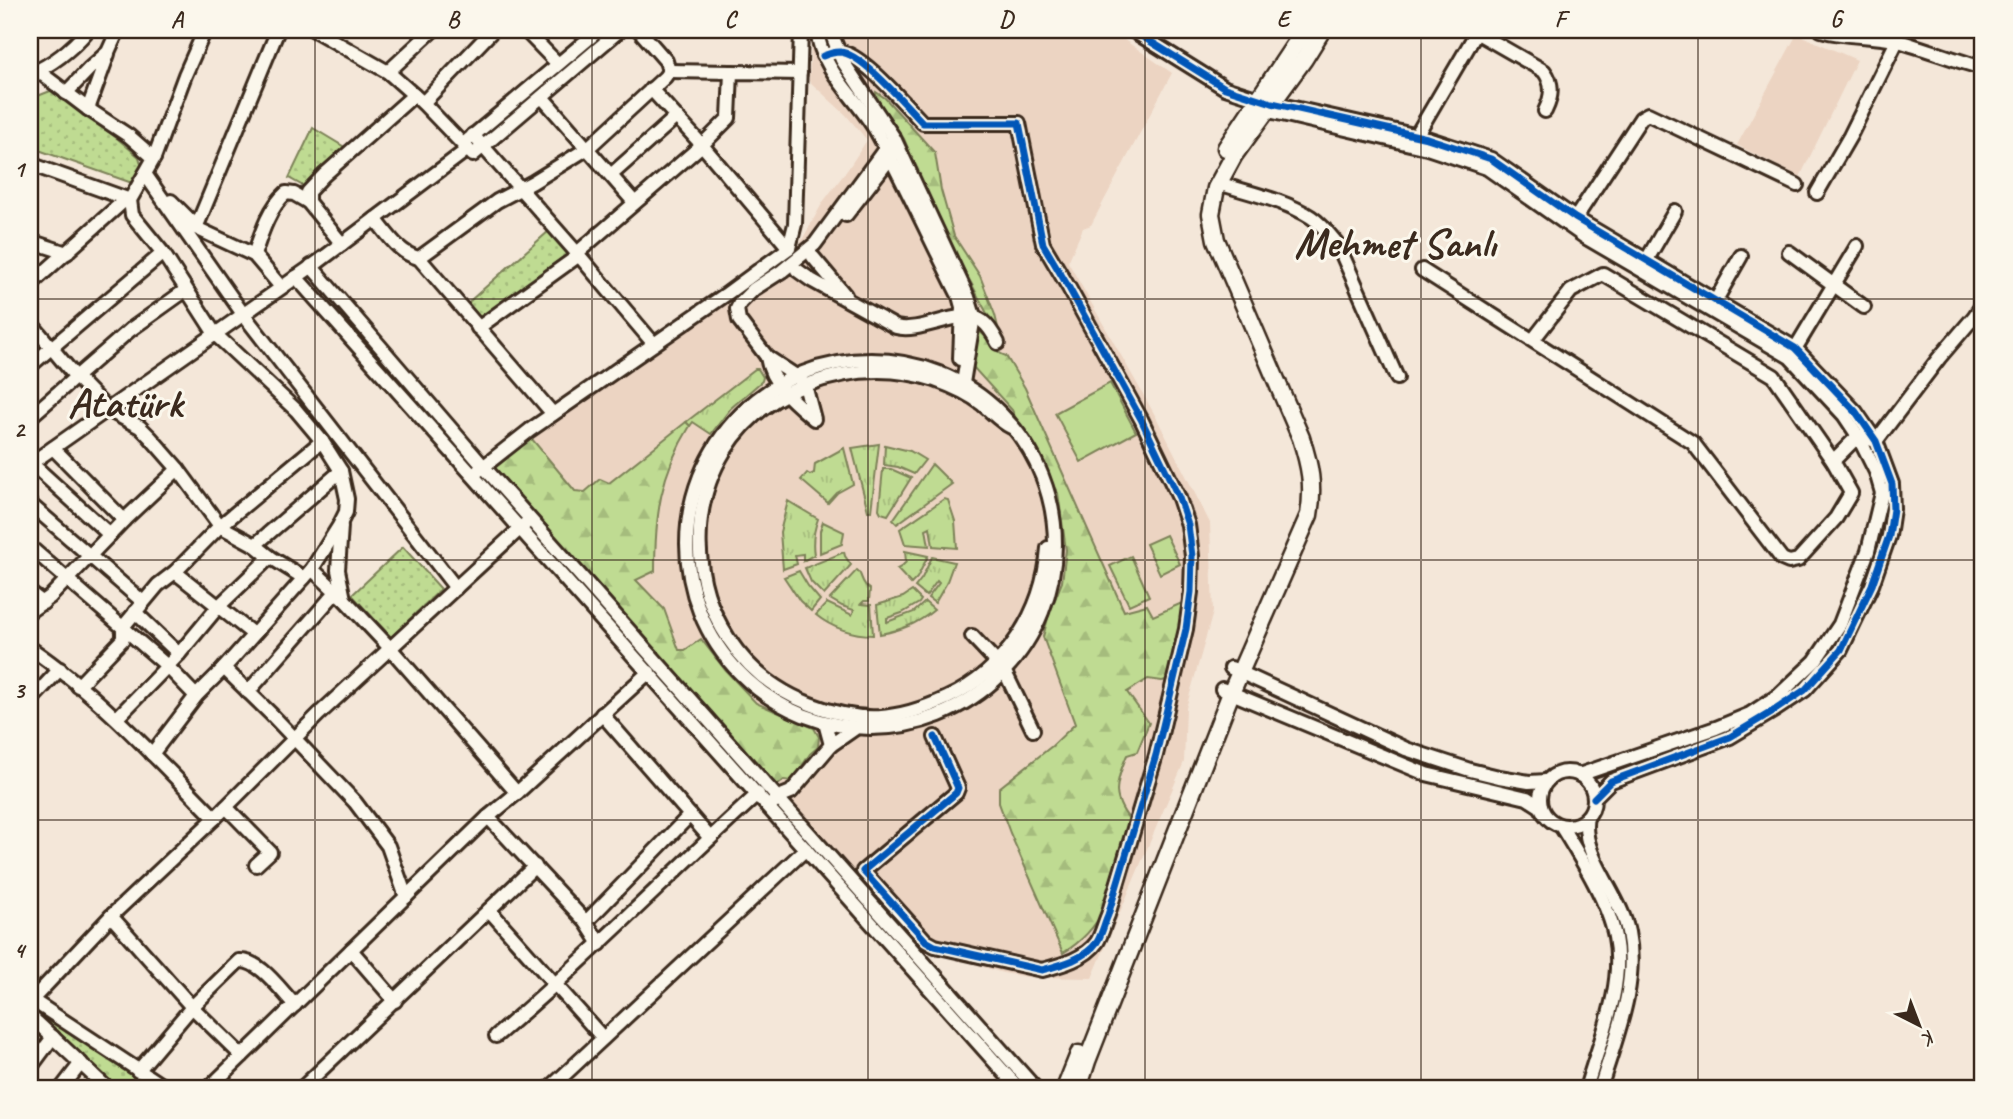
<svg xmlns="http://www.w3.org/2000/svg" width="2013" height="1119" font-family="Caveat,sans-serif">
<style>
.built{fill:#ecd4c2}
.grass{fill:url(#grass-tufts);stroke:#7d8258;stroke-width:2}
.forest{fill:url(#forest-firs);stroke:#7d8258;stroke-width:2}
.park{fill:url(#park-dots);stroke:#7d8258;stroke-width:2}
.garden{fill:#bfdb92;stroke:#7d8258;stroke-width:2}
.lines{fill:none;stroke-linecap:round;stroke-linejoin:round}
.minor-casing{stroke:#3b2a1e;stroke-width:18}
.major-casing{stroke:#3b2a1e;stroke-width:21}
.minor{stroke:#fbf7ec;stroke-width:12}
.major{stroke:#fbf7ec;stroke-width:16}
.cycleway-casing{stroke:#fbf7ec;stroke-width:11}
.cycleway{stroke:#0057b8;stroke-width:7}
.grid{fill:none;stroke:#3b2a1e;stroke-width:2;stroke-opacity:0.55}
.labels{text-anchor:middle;stroke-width:6;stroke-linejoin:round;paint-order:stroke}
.district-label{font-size:42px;font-weight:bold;fill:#3b2a1e;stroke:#fbf7ec}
.neatline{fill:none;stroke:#3b2a1e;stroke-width:2.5}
.grid-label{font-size:23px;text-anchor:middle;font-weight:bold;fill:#3b2a1e}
</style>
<defs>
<pattern id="grass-tufts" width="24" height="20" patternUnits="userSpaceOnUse" patternTransform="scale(1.75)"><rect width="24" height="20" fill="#bfdb92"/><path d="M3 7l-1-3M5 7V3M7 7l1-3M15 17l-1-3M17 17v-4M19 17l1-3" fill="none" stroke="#a5bc7d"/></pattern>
<pattern id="forest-firs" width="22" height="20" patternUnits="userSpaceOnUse" patternTransform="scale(1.75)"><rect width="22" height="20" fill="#bfdb92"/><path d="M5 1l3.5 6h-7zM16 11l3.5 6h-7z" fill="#a5bc7d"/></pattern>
<pattern id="park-dots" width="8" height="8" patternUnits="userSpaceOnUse" patternTransform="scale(1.75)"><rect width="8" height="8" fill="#bfdb92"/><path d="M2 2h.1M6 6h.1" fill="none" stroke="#a5bc7d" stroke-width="1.8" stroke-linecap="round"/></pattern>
</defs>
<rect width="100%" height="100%" fill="#f4e7d9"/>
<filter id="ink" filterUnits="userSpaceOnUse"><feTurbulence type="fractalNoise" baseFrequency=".0143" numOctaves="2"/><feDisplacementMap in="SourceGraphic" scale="14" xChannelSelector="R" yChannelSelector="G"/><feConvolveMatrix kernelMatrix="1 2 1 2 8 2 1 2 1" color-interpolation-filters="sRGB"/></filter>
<g filter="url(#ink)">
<g class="built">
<path d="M812,30H1110L1172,73L1091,225L1083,228L1068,262L1156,417L1210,523L1213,612L1186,708L1184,762L1092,978L1028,977L1003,973L916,946L673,667L494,467L495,461L532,439L796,251L823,202L848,169L867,140L846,115L809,81Z"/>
<path d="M1797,34L1857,60L1800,177L1737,145Z"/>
</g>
<g class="grass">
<path d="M755,369H758L763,377L762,381L731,408L711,434L693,422L690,426L686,422Z"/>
<path d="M879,444L871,511H868L852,448Z"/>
<path d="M885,445L910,451L925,460L914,474L898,467L884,465Z"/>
<path d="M844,448L853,484L837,493L828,503L801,480L807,473L810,475L814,473L815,464Z"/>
<path d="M932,464L952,484L897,524L893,520Z"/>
<path d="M883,469H891L911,478L888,515L881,513L879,509Z"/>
<path d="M944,499L948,500L955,521L957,548L933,546L930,527L926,529L929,546L905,544L900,529Z"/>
<path d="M788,501L818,519C813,532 812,542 814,555L803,561V554L795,555L797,564L783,569L780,532Z"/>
<path d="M823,522L844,532L842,544L820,553V531Z"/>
<path d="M905,551L928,556L917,578L911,584L897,569L901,567L906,562Z"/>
<path d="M844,552L845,556L851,565L824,595L811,582L805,568Z"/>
<path d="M932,557L954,562L946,584L935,603L928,598L939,583L937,581L926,596L915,587L922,578Z"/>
<path d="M857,570C863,575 860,583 870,589L869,601H864L861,604L871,605L873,635C853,635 832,628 816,615L827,603L852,615L854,610L842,606L830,599Z"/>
<path d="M799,571L808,586L820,600L811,611L800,601L784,577Z"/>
<path d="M912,591L921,600L919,603L902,613L887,618V622L914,612L925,602L934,610C917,624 902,630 880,634L877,605L903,597Z"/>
</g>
<g class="forest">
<path d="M876,92L885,98L935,153L941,190L954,236L980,276L995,315L1001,340L943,230L904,139L876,97Z"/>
<path d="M978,331C990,336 993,353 1006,356L1025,388L1124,611L1147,605L1153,616L1182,603L1188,647L1175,678L1162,681L1148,679L1127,692L1149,723L1137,752L1127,755C1114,786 1111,800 1135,826C1119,875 1110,925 1063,953L1010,833L999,803V788L1052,746L1075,724L1043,637L1049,614L1062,582L1066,550L1058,493L1031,451L1012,410L972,366Z"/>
<path d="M686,422L690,426C660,474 655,516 655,571L636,580L664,609L679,650H685L701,639L726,671L756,703L814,728L819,737L818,747L810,754L794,778L791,781L784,780L777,786L494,467L495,461L532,439L575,491L585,492L600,479L609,483Z"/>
</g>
<g class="park">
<path d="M53,90L118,139L139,157L142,167L132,183L30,147V99Z"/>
<path d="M313,128L346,148L305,187L289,178Z"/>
<path d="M549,231L569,253L481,319L470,308L469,303L471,300Z"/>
<path d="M403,547L441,589L391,637L353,596V594Z"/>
<path d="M45,1014L153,1089H118L42,1017Z"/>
</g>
<g class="garden">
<path d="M1110,383L1136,432L1081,462L1055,413Z"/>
<path d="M1166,535L1180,564L1160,574L1146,544Z"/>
<path d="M1131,556L1149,596L1129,605L1110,566Z"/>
</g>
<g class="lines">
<defs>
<g id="minor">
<path d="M314,30L388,72L423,103L473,155L620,30"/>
<path d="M525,30L558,64"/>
<path d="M817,30C821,72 860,100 879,136C907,188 932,243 959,296L962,307L960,359"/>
<path d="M830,30L842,60L894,138L968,297L974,316L963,383"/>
<path d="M1132,30L1225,88L1272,103L1427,138L1491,159L1575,218L1795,348L1856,412L1876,441L1892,484L1893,509L1889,536L1872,585L1841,650L1805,690L1775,710L1730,737L1611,781L1594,798"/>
<path d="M1719,30H1726"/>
<path d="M1821,30C1846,38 1872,34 1898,41C1927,49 1954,60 1983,68"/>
<path d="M1476,32L1544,71C1554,84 1552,97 1545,111"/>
<path d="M823,56C828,54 835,52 840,52C862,53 907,107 923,123H1019L1043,244L1069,288L1141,419L1179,498L1188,525L1192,556L1191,592L1186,629L1156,755L1108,915C1104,924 1102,934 1097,942C1085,959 1061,965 1042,970L935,946L926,941L863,871L956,793L958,788L935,737"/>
<path d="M38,71L88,109L129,136L154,158"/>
<path d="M669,71L731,72"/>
<path d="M388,72L433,30"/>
<path d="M30,74C54,64 71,50 88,30"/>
<path d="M66,93L89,69L108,52L118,30"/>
<path d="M542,97L634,202"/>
<path d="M423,103L493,30"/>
<path d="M88,109L108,54"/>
<path d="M1261,109L1427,148L1487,168L1585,237L1790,357L1844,415L1858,436L1876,472L1882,493L1868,551L1840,624L1815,661L1779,695L1750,714L1716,728L1579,775"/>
<path d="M473,135L577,253L654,344"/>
<path d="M1416,136L1478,30"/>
<path d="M468,140L599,30"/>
<path d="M30,164L130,200"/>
<path d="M145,174L243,314L456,588"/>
<path d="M611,175L676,117"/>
<path d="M1218,183C1249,193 1284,200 1311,217C1322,224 1330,235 1338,245L1397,378"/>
<path d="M1817,193L1850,136L1897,41"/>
<path d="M171,201L190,220L196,228L254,255L281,287"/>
<path d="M846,215L895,152"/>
<path d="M375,219C387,233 399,254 419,258L497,201L533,182L588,148L665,77L669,71L666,61L639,30"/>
<path d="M1571,225L1641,118L1648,114L1797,185"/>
<path d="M196,228L278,30"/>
<path d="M30,241L67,253"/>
<path d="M342,244L308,202V192L324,175L414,95"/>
<path d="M789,248L702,145L729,118L731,72L800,73"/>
<path d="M1789,252L1864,307"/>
<path d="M577,253L702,145L651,89"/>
<path d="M254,255C261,234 269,208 286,193L294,194L308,202"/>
<path d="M813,257L845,295"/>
<path d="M419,258L553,414"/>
<path d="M311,266L483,466L1036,1089"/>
<path d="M1642,268L1675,211"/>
<path d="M797,270L811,280L896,327C922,334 962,306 982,321C989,326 994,335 998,343"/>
<path d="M1422,270L1693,443L1782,559L1789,562L1798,560L1836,518L1851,493L1833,461L1774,376L1603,274L1571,291L1533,340"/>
<path d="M296,277L1019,1089"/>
<path d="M30,285L126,199"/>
<path d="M1712,307L1741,256"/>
<path d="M30,322L75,376L108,410L140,427L150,437L178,469L220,526L255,545L270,557L304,578"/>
<path d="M478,328L578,256"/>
<path d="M1792,354L1857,246"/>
<path d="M767,357L739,320L737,309L740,303L754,289L782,271L815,244L890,142"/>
<path d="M767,357L796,376L805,385L814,419C795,403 771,384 767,357Z"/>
<circle cx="871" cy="544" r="184"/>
<path d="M30,366L163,253"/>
<path d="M30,417L130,330L186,290"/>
<path d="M1011,427C999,421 992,412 982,404C968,393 952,386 935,380C892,366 848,369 806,385C660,440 667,649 810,704C861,724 897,721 947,698C1006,670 1043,613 1048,548"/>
<path d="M53,448L124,520"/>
<path d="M1833,461L1858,436L1876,441L1939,358L1974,317L1983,304"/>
<path d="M31,463L110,535"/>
<path d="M30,464L318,262L468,149"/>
<path d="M478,471L530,430L725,295L789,248L795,224L801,30"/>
<path d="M30,504L143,602"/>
<path d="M341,526L338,570L344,599"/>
<path d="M255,545L341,471"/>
<path d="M30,547L166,665L196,696"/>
<path d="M312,569L344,599L390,648L517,793"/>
<path d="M175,572L253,634"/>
<path d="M30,593L43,603"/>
<path d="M30,611L50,597L124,520L178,469"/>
<path d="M135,612L179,654"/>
<path d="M972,636L1004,670L1033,730"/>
<path d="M30,648C99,695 156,758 215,818"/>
<path d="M224,668L271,714L355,802L388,846L406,897"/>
<path d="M1231,668L1406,749L1470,770L1499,777L1529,782L1547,781"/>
<path d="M78,686L123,639V627L158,585L175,572L220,526L322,441"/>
<path d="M1222,689L1426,774L1527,798L1541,807"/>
<path d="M248,692L336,592"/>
<path d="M30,701L60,669"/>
<path d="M602,714L710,838"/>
<path d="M117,718L179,654L218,607L270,557"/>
<path d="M825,723L831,745L854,729"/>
<path d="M152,754L196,696L224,668L312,569L339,526L346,512L347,499L341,471L322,441L296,410L215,334L163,253L132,215L130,200L154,158L185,75L205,30"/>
<circle cx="1567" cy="799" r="27"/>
<path d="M772,804L776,798L791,792L831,745"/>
<path d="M226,807L270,852L256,865"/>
<path d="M488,817L586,922L600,944"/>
<path d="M1587,817C1579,853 1621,895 1628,932C1639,985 1615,1039 1600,1089"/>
<path d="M1561,826C1580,857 1608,901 1615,937C1625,987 1599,1042 1586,1089"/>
<path d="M489,910L603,1038"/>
<path d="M111,916L192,1007L242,1056"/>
<path d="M586,922L690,815"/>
<path d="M351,950L395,1001"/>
<path d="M32,1000L167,1089"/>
<path d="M30,1002L111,916L215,818L319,714L525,524"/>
<path d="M30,1016L108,1089"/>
<path d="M496,1036C587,959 670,874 758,794"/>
<path d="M30,1068L53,1037"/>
<path d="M138,1071L192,1007L239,961C260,959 281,991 295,1005"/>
<path d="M61,1089L81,1063"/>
<path d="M208,1089L488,817L517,793L649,672"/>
<path d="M301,1089L535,866"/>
<path d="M549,1089L806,849"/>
</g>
<g id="major">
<path d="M1226,148L1300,37L1302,30"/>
<path d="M1065,1089L1079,1054"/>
<path d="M1078,1089L1087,1061L1231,693L1309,515C1314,485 1310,466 1301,438L1216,240L1211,214L1216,188L1234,155L1304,59L1322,30"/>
</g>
</defs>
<use href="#minor" class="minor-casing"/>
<use href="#major" class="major-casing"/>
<use href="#minor" class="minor"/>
<use href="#major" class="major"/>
<defs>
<g id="cycleway">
<path d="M1132,30L1225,88L1272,103L1427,138L1491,159L1575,218L1795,348L1856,412L1876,441L1892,484L1893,509L1889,536L1872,585L1841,650L1805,690L1775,710L1730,737L1611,781L1594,798"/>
<path d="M823,56C828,54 835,52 840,52C862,53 907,107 923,123H1019L1043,244L1069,288L1141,419L1179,498L1188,525L1192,556L1191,592L1186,629L1156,755L1108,915C1104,924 1102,934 1097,942C1085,959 1061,965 1042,970L935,946L926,941L863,871L956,793L958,788L935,737"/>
</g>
</defs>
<use href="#cycleway" class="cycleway-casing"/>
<use href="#cycleway" class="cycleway"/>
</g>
</g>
<path class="grid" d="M315,30V1089M592,30V1089M868,30V1089M1145,30V1089M1421,30V1089M1698,30V1089M30,299H1983M30,560H1983M30,820H1983"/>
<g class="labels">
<g class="district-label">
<text x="1395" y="257">Mehmet Sanlı</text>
<text x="125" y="417">Atatürk</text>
</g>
</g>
<rect width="2013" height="1119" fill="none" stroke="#fbf7ec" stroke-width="77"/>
<g transform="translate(1919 1025) rotate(138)" stroke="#fbf7ec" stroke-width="5" paint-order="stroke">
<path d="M0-5L12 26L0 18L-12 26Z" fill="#3b2a1e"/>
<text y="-10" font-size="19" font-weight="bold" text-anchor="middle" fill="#3b2a1e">K</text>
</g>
<rect x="38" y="38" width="1936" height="1042" class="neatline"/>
<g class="grid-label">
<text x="177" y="27">A</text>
<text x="453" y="27">B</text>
<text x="730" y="27">C</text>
<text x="1006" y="27">D</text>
<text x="1283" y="27">E</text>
<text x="1560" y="27">F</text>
<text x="1836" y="27">G</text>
<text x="19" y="177">1</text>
<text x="19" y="437">2</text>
<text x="19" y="698">3</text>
<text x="19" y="958">4</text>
</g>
</svg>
